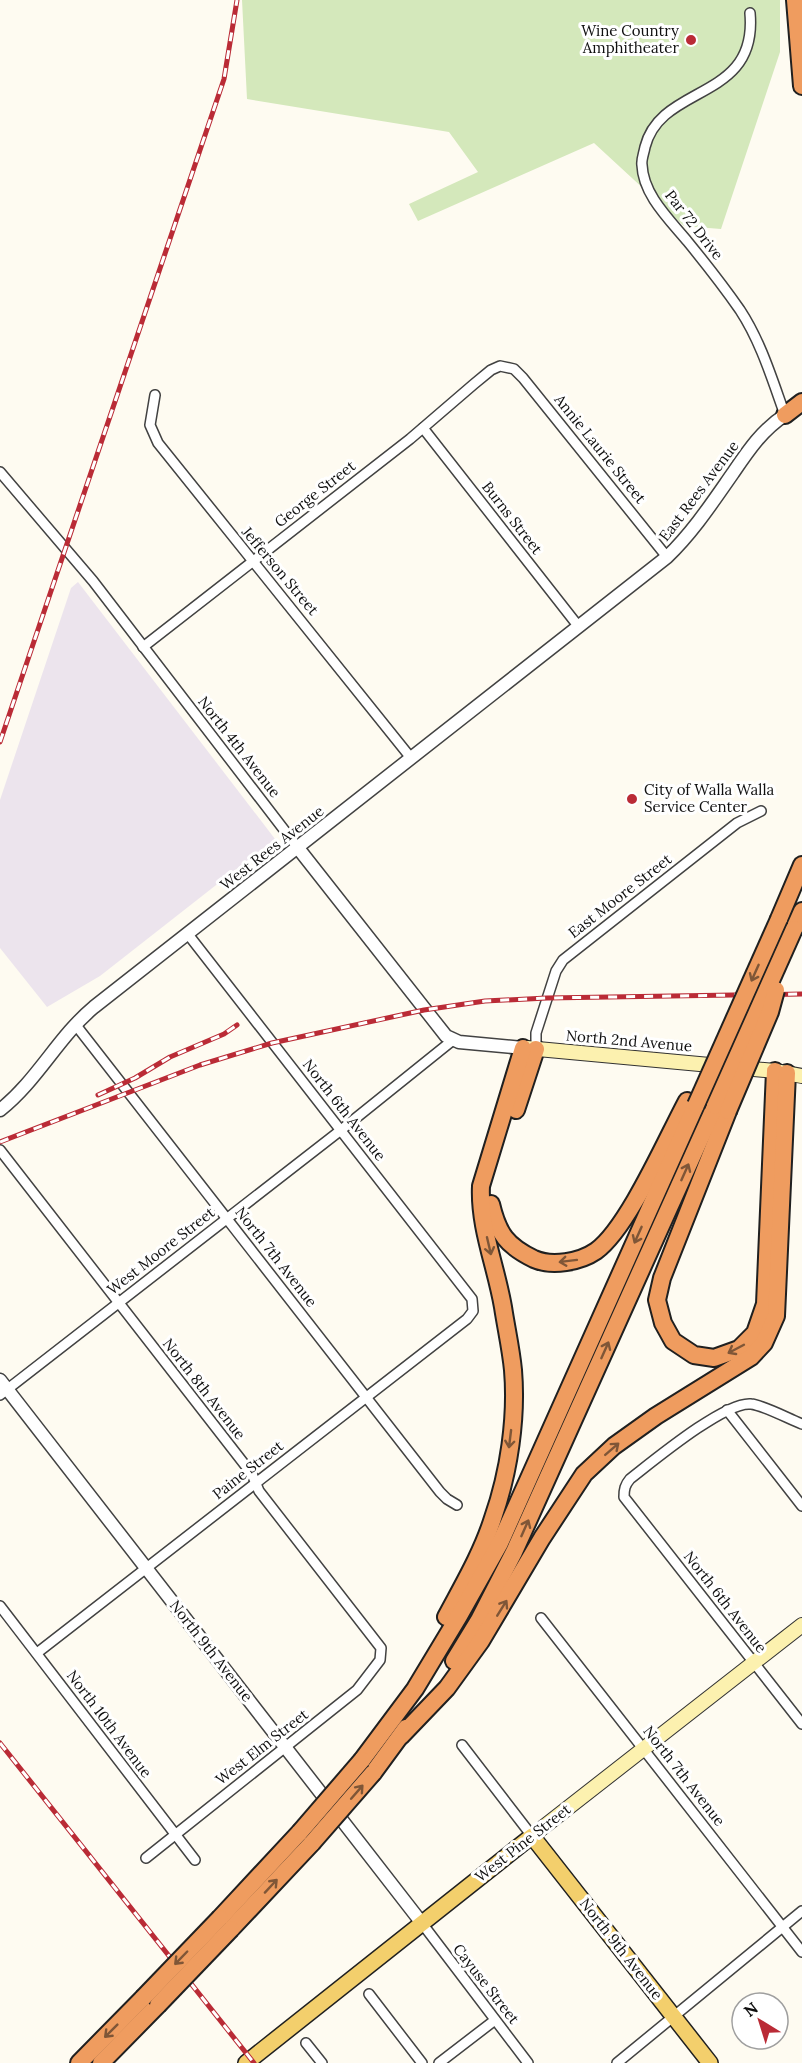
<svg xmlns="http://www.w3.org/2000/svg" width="802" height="2063" font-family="Lora,serif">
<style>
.industrial{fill:#ece4ed}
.green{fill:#d4e8bb}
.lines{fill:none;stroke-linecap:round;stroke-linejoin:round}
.minor-casing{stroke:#424242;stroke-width:12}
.tertiary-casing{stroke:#424242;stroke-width:15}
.secondary-casing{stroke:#313131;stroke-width:16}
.primary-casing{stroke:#202020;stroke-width:18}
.motorway-casing{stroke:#202020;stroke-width:20}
.minor{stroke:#fff;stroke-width:9}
.tertiary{stroke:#fff;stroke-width:12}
.secondary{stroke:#fcf1af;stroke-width:14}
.primary{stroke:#f3cf6c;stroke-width:15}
.motorway{stroke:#ef9c5f;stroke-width:16}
.rail-casing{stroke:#ba2b36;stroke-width:5}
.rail{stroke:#fff;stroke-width:3;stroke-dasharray:9;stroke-linecap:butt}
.motorway-bridge-casing{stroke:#202020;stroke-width:20;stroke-linecap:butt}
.motorway-bridge{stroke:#ef9c5f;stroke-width:16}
.oneway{stroke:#7f5637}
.poi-dot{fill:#ba2b36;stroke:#fff;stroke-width:2}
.labels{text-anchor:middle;stroke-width:6;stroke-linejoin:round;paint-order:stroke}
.poi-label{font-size:15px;fill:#0f0f0f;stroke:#fff;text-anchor:end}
.street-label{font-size:15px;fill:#0f0f0f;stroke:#fff}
</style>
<rect width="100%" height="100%" fill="#fefbf1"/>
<path class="industrial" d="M78,582L275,839L100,976L47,1007L0,948V800L71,588Z"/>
<path class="green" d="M242,0H780V52L721,229L684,226L594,143L418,221L409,204L478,172L449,132L247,99Z"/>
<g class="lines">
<defs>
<g id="minor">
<path d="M750,13C758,102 661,83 645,147C644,153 641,160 642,165C643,195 670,220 688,242C706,264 724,287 740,310C761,342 772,379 785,415"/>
<path d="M155,395L150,425L158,443L411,758"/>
<path d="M423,428L579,627"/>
<path d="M0,472L93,581L298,848"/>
<path d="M143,647L410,439L474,384L491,370L500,366L514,369L523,378L667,557"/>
<path d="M75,1024L440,1492L447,1499L457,1505"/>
<path d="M536,1049V1033L556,971L563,960L737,823L761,811"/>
<path d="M0,1150L252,1474L259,1491L381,1648L380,1660L357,1690L146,1858"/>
<path d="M0,1395L341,1130L453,1040"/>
<path d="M727,1410L802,1506"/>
<path d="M802,1424C789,1419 763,1405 751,1404C725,1401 652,1462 630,1479C625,1485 624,1489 624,1497L802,1724"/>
<path d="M0,1606L195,1860"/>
<path d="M541,1618L802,1952"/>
<path d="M37,1653L467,1319L473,1311L472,1299L187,933"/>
<path d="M462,1745L532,1836"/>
<path d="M421,1922L528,2063"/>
<path d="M369,1994L422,2063"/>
<path d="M306,2043L322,2063"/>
<path d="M439,2063L495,2020"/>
<path d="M617,2063L802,1911"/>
</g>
<g id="tertiary">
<path d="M298,848L446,1036L459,1042L523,1048"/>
<path d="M0,1110C37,1081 58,1037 94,1007L667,557C693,532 712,503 733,473C748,451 762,430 785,415"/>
<path d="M0,1380L421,1922"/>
</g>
<g id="secondary">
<path d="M527,1048L775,1071L802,1076"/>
<path d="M532,1836L802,1625"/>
</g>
<path id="primary" d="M246,2063L532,1836L710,2063"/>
<g id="motorway">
<path d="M795,0L802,86"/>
<path d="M785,415L802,402"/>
<path d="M779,919L802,865"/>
<path d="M794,929L802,911"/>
<path d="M516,1110L536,1049"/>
<path d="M728,1111L662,1278L657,1300L663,1323L673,1341L694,1355L714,1358L739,1349L755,1333L765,1304L775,1071"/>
<path d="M491,1204C498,1234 507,1246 534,1259C552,1267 580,1262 596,1251C628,1228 667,1138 687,1101"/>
<path d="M446,1617C463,1585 482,1553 493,1518C509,1472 517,1418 513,1370C511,1349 506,1327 503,1307C496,1266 479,1227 481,1186L523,1048"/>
<path d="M454,1661L479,1620L514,1552L715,1106"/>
<path d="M401,1736L447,1688L481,1641L542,1538L584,1474L614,1446L656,1416L751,1357L764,1343L776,1316L787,1073"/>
<path d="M362,1760L415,1689L459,1616L500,1543L696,1105"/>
<path d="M373,1773L406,1728"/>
<path d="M220,1918L300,1832"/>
<path d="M231,1929L312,1843"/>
<path d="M79,2063L143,1998"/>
<path d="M101,2063L158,2005"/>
</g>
</defs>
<use href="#minor" class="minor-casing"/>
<use href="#tertiary" class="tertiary-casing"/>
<use href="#secondary" class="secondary-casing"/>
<use href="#primary" class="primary-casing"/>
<use href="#motorway" class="motorway-casing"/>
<use href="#minor" class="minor"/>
<use href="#tertiary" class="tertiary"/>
<use href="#secondary" class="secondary"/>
<use href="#primary" class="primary"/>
<use href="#motorway" class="motorway"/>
<defs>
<g id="rail">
<path d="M0,742L224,79L237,0"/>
<path d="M98,1095L135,1078L170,1057L224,1034L237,1025"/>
<path d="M0,1142L200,1065L272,1043L424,1010L485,1001L547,998L802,994"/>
<path d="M0,1743L254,2063"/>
</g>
</defs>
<use href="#rail" class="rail-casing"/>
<use href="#rail" class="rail"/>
<defs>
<g id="motorway-bridge">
<path d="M696,1105L779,919"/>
<path d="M715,1106L794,929"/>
<path d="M728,1111L770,1012L776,990"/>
<path d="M300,1832L362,1760"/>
<path d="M312,1843L373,1773"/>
<path d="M143,1998L220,1918"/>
<path d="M158,2005L231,1929"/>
</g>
</defs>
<use href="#motorway-bridge" class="motorway-bridge-casing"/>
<use href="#motorway-bridge" class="motorway-bridge"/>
</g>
<defs><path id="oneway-shaft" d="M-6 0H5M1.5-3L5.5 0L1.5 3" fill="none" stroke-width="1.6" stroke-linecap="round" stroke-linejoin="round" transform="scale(1.5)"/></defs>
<g class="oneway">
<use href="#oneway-shaft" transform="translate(755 973) rotate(114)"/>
<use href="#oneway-shaft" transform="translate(685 1172) rotate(-66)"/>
<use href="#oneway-shaft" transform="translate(638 1235) rotate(114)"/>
<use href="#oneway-shaft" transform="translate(489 1246) rotate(77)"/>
<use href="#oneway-shaft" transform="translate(568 1261) rotate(173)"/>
<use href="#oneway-shaft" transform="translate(736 1349) rotate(152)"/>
<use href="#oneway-shaft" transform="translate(605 1350) rotate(-66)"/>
<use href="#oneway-shaft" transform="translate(510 1439) rotate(97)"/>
<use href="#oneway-shaft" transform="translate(612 1449) rotate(-41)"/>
<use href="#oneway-shaft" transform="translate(525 1528) rotate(-66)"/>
<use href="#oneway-shaft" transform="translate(502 1608) rotate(-58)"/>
<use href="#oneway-shaft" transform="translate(357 1792) rotate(-49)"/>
<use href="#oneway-shaft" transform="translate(271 1886) rotate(-47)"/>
<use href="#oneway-shaft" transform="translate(181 1958) rotate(134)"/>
<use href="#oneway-shaft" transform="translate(111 2031) rotate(135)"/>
</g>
<g class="poi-dot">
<circle cx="691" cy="40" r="6"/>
<circle cx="632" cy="799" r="6"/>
</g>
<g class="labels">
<g class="poi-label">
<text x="679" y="36">Wine Country<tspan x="679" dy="17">Amphitheater</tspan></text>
<text x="644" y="795" text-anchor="start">City of Walla Walla<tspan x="644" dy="17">Service Center</tspan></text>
</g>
<g class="street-label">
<text transform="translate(694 225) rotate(52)" y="5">Par 72 Drive</text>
<text transform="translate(600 449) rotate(51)" y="5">Annie Laurie Street</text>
<text transform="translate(699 491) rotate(-53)" y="5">East Rees Avenue</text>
<text transform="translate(315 494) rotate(-38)" y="5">George Street</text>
<text transform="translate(512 518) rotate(52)" y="5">Burns Street</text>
<text transform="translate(280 571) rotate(50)" y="5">Jefferson Street</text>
<text transform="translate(239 747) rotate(52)" y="5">North 4th Avenue</text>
<text transform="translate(272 848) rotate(-38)" y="5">West Rees Avenue</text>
<text transform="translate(620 896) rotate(-38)" y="5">East Moore Street</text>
<text transform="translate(629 1041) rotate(5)" y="5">North 2nd Avenue</text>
<text transform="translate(344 1110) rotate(52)" y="5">North 6th Avenue</text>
<text transform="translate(161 1251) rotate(-38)" y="5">West Moore Street</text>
<text transform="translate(276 1257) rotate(52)" y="5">North 7th Avenue</text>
<text transform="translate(204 1389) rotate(52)" y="5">North 8th Avenue</text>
<text transform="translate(248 1470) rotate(-38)" y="5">Paine Street</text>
<text transform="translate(725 1602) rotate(52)" y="5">North 6th Avenue</text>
<text transform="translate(211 1651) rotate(52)" y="5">North 9th Avenue</text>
<text transform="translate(109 1724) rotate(53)" y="5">North 10th Avenue</text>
<text transform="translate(262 1747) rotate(-38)" y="5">West Elm Street</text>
<text transform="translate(684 1776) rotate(52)" y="5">North 7th Avenue</text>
<text transform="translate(523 1843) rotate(-38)" y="5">West Pine Street</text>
<text transform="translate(621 1949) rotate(52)" y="5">North 9th Avenue</text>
<text transform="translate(486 1984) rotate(52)" y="5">Cayuse Street</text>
</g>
</g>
<g transform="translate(760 2021) rotate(322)"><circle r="28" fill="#ffffff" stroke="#9f9f9f" stroke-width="1.5"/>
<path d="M0-4.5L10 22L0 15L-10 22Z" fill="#ba2b36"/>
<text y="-9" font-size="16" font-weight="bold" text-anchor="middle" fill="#0f0f0f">N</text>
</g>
</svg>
